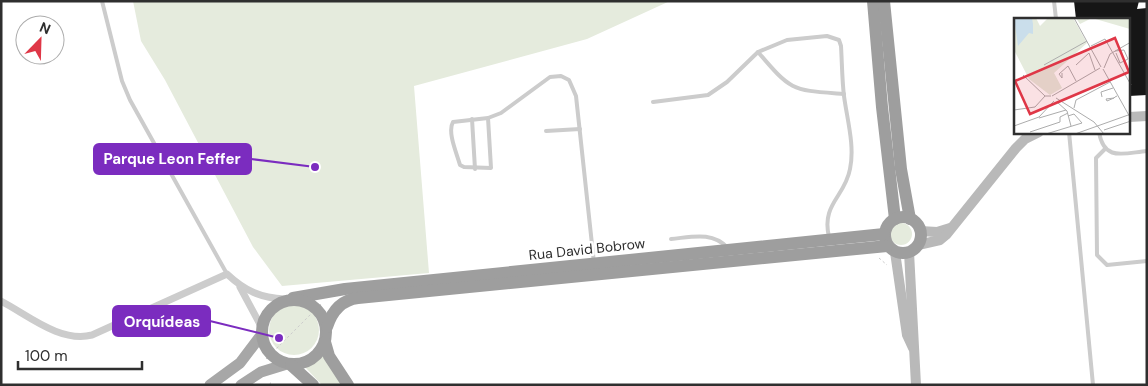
<svg xmlns="http://www.w3.org/2000/svg" width="1148" height="386" font-family="'DM Sans',sans-serif">
<style>
.green{fill:#e5ebdd}
.building{fill:#161616}
.lines{fill:none;stroke-linecap:round;stroke-linejoin:round}
.path{stroke:#ccc;stroke-width:1;stroke-dasharray:2.5 2.5;stroke-linecap:butt}
.service{stroke:#ccc;stroke-width:4}
.minor{stroke:#ccc;stroke-width:7}
.secondary{stroke:#b9b9b9;stroke-width:10}
.primary{stroke:#a7a7a7;stroke-width:11}
.trunk{stroke:#9e9e9e;stroke-width:12}
.labels{text-anchor:middle;stroke-width:5;stroke-linejoin:round;paint-order:stroke}
.street-label{font-size:14px;fill:#2f2f2f;stroke:#fff}
.inset-road{fill:none;stroke:#acacac;stroke-width:1}
.view{fill:#df3747;fill-opacity:0.15;stroke:#df3747;stroke-width:2.5}
.inset-edge{fill:none;stroke:#2f2f2f;stroke-width:2.5}
.leader{fill:none;stroke:#7b2cbf;stroke-width:2}
.callout-dot{fill:#7b2cbf;stroke:#fff;stroke-width:2}
.callout{fill:#7b2cbf;stroke:#7b2cbf;stroke-width:2}
.callout-label{font-size:15px;text-anchor:middle;font-weight:bold;fill:#fff}
</style>
<rect width="100%" height="100%" fill="#fff"/>
<g class="green">
<path d="M133,1H670L587,39L414,86L429,273L282,286L253,247L165,80L141,41Z"/>
<circle cx="901" cy="234" r="11"/>
<circle cx="294" cy="330" r="25"/>
<path d="M322,353L344,385H322L303,365L313,361Z"/>
</g>
<path class="building" d="M1074,1H1139L1137,9L1147,8V95L1129,96V19H1076Z"/>
<g class="lines">
<g class="path">
<path d="M879,258L887,265"/>
<path d="M266,359L321,304"/>
<path d="M270,385L271,380"/>
</g>
<g class="service">
<path d="M102,1L122,81L130,100L227,274"/>
<path d="M1054,1L1056,19"/>
<path d="M758,52C792,92 792,90 844,94"/>
<path d="M653,102L708,95L727,82L758,52L787,40L827,36L839,40L841,46C842,62 842,80 844,96C847,119 855,146 850,169C845,197 821,204 829,237"/>
<path d="M488,118L491,168L464,167L460,165C457,154 447,132 453,122L488,118L501,113L550,77L561,76L569,80L576,96L594,263"/>
<path d="M472,119L475,169"/>
<path d="M546,131L580,129"/>
<path d="M1069,132L1093,385"/>
<path d="M1099,132C1104,162 1124,153 1147,151"/>
<path d="M1105,149L1096,158L1097,255L1107,265L1147,261"/>
<path d="M671,239C692,237 712,231 728,248"/>
</g>
<g class="minor">
<path d="M240,287L262,328"/>
<path d="M1,301C28,315 60,343 92,335L227,274C245,291 261,298 285,299"/>
</g>
<g class="secondary">
<path d="M1129,117L1147,116"/>
<path d="M920,231L937,232L950,228"/>
<path d="M918,245L940,240L946,235L1016,148L1025,139L1039,132"/>
<path d="M895,252L907,335L913,348"/>
<path d="M909,252L916,385"/>
</g>
<g class="primary">
<path d="M210,385L240,363L262,334"/>
<path d="M241,385L261,372L287,364"/>
</g>
<g class="trunk">
<path d="M873,1L882,107L895,219"/>
<path d="M884,1L901,169L910,219"/>
<circle cx="903" cy="235" r="18"/>
<path d="M293,298L345,289L884,234"/>
<circle cx="294" cy="332" r="32"/>
<path d="M327,327C332,311 341,300 358,298L887,246"/>
<path d="M325,342L329,356L348,385"/>
<path d="M291,365L313,385"/>
</g>
</g>
<g class="labels">
<g class="street-label">
<text transform="translate(587 249) rotate(-6)" y="5">Rua David Bobrow</text>
</g>
</g>
<g transform="translate(1014 18)">
<rect width="116" height="116" fill="#fff"/>
<path d="M0,0H22L26,8L34,0H59L73,25L40,55L48,70L36,77L15,61L0,32ZM62,0H116V11L78,0L66,6Z" fill="#e5ebdd"/>
<path d="M0,0H18L19,6V16L15,15L4,28Z" fill="#cadeeb"/>
<path class="inset-road" d="M60,0L87,49M77,28L91,21L117,67M101,33L110,32L114,41L106,45L102,35M30,47L73,23M62,47L75,35L81,52M90,50L96,36L117,24M89,51L117,101M48,55V60L45,56L54,48L62,63M9,57L31,78M38,78L86,50M88,79L87,74L99,70M42,80L80,104L90,116M100,80L92,81L93,83L100,80L101,79L103,78M43,84L53,93L57,108M60,90L62,82L96,64M0,92L21,89L31,78H37M25,100L52,92M0,108L25,99L40,83M90,112L117,103M16,114L46,104V99L54,95M32,116L68,105L60,96L54,98M61,116L117,96"/>
<path class="view" d="M101,20L115,54L16,96L1,63Z"/>
<rect width="116" height="116" class="inset-edge"/>
</g>
<path class="leader" d="M315 167L251 159M279 338L210 321"/>
<g class="callout-dot">
<circle cx="315" cy="167" r="5"/>
<circle cx="279" cy="338" r="5"/>
</g>
<g class="callout">
<rect x="94" y="144" width="157" height="30" rx="5"/>
<rect x="113" y="306" width="97" height="30" rx="5"/>
</g>
<g class="callout-label">
<text x="172" y="164">Parque Leon Feffer</text>
<text x="162" y="327">Orquídeas</text>
</g>
<rect width="1148" height="386" fill="none" stroke="#2f2f2f" stroke-width="5"/>
<g transform="translate(40 40) rotate(23)"><circle r="24" fill="#ffffff" stroke="#acacac"/>
<path d="M0-4L9 19L0 12L-9 19Z" fill="#df3747"/>
<text y="-8" font-size="14" font-weight="bold" text-anchor="middle" fill="#2f2f2f">N</text>
</g>
<path d="M18 361v8h124v-8" fill="none" stroke="#2f2f2f" stroke-width="2.5"/>
<text x="25" y="361" font-size="15" fill="#2f2f2f" stroke="#ffffff" stroke-width="4" paint-order="stroke">100 m</text>
</svg>
